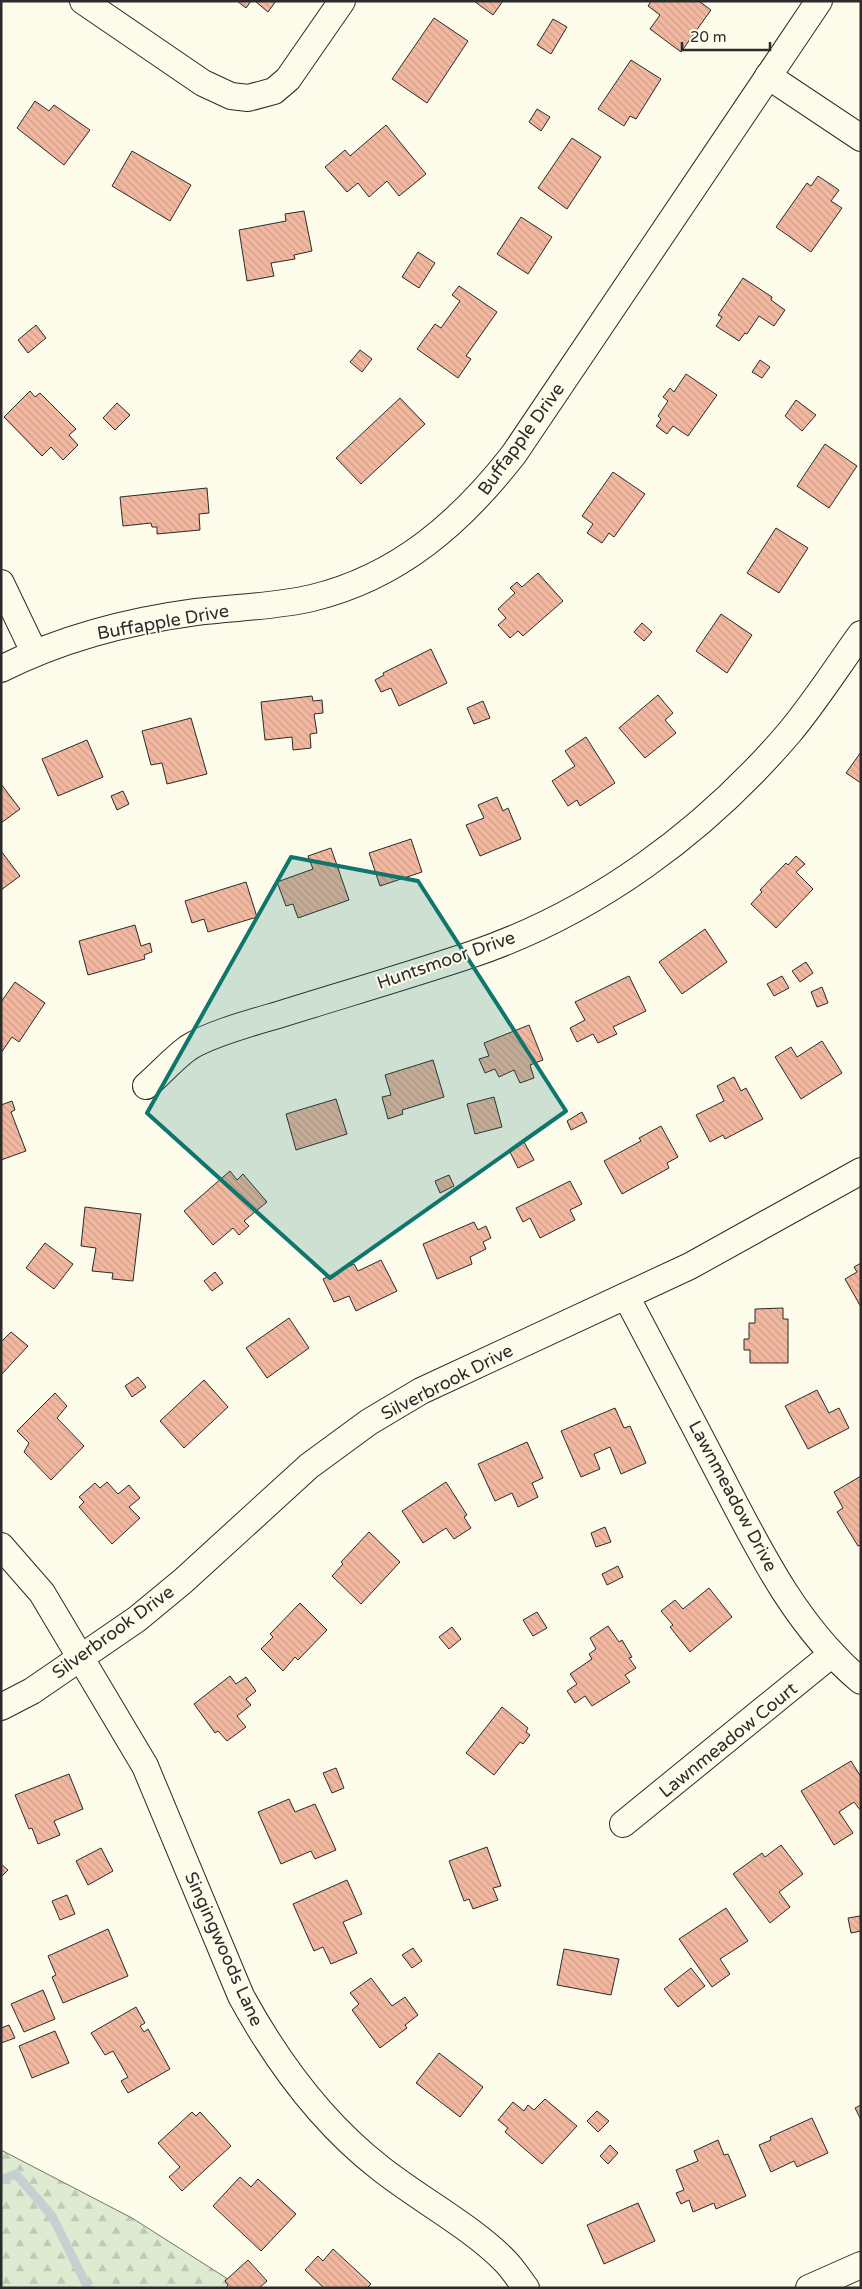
<svg xmlns="http://www.w3.org/2000/svg" width="862" height="2289" font-family="'Varela Round',sans-serif">
<style>
.forest{fill:url(#forest-firs);stroke:#74746e}
.lines{fill:none;stroke-linecap:round;stroke-linejoin:round}
.stream{stroke:#c7d0d0;stroke-width:9}
.building{fill:url(#building-back-hatch);stroke:#2b2b2b}
.minor-casing{stroke:#2b2b2b;stroke-width:28}
.minor{stroke:#fdfbea;stroke-width:26}
.marked{fill:#0f766e;fill-opacity:0.2;stroke:#0f766e;stroke-width:4;stroke-linejoin:round}
.labels{text-anchor:middle;stroke-width:4;stroke-linejoin:round;paint-order:stroke}
.street-label{font-size:18px;fill:#2b2b2b;stroke:#fdfbea}
</style>
<defs>
<pattern id="forest-firs" width="22" height="20" patternUnits="userSpaceOnUse" patternTransform="scale(1.25)"><rect width="22" height="20" fill="#deebd1"/><path d="M5 1l3.5 6h-7zM16 11l3.5 6h-7z" fill="#bfcab4"/></pattern>
<pattern id="building-back-hatch" width="6" height="6" patternUnits="userSpaceOnUse" patternTransform="scale(1.25)"><rect width="6" height="6" fill="#f2b8a0"/><path d="M-1 5l2 2M0 0l6 6M5-1l2 2" fill="none" stroke="#d09e8a"/></pattern>
</defs>
<rect width="100%" height="100%" fill="#fdfbea"/>
<path class="forest" d="M1,2150L132,2218L242,2288H1Z"/>
<g class="lines">
<path class="stream" d="M1,2180L16,2174L52,2216L88,2288"/>
</g>
<g class="building">
<path d="M237,1H251L246,8Z"/>
<path d="M255,1H276L268,12Z"/>
<path d="M474,1H503L493,15Z"/>
<path d="M651,1H699L711,10L681,52L650,29L660,15L648,6Z"/>
<path d="M434,18L468,41L427,103L392,79Z"/>
<path d="M553,19L567,27L551,54L537,45Z"/>
<path d="M631,60L661,79L636,119L630,116L624,126L598,109Z"/>
<path d="M35,101L49,111L54,105L90,130L64,165L17,128Z"/>
<path d="M537,109L550,117L541,131L529,122Z"/>
<path d="M386,125L426,174L399,196L387,181L369,197L358,183L347,192L325,167L345,150L350,156Z"/>
<path d="M572,138L601,157L567,209L538,188Z"/>
<path d="M132,151L191,185L170,221L112,186Z"/>
<path d="M818,176L839,190L831,201L842,208L811,252L776,227L807,183L811,186Z"/>
<path d="M304,211L312,251L294,255L295,259L271,263L274,276L247,281L239,230L286,221L285,214Z"/>
<path d="M521,217L552,237L528,274L497,254Z"/>
<path d="M418,252L435,263L419,288L402,277Z"/>
<path d="M743,278L772,297L771,300L785,310L774,326L759,316L747,334L745,333L739,341L716,326L722,317L718,315Z"/>
<path d="M459,286L497,312L466,356L471,359L458,378L417,349L435,324L441,328L460,301L452,295Z"/>
<path d="M36,325L46,338L28,353L18,340Z"/>
<path d="M360,350L372,359L362,372L350,362Z"/>
<path d="M760,360L770,367L762,378L752,372Z"/>
<path d="M686,374L717,395L688,436L673,426L667,434L656,426L661,419L658,416L668,401L663,397L670,388L674,392Z"/>
<path d="M30,391L35,397L40,393L76,429L69,435L78,445L63,460L51,447L42,456L4,417Z"/>
<path d="M400,398L425,424L361,484L336,458Z"/>
<path d="M796,400L816,415L802,431L785,416Z"/>
<path d="M117,403L130,415L115,430L103,418Z"/>
<path d="M825,444L857,466L829,508L797,486Z"/>
<path d="M613,472L645,494L614,537L609,533L602,543L587,533L593,524L582,516Z"/>
<path d="M207,488L209,513L199,514L200,530L157,534V527H152L151,523L123,526L120,497Z"/>
<path d="M776,528L808,548L779,593L747,573Z"/>
<path d="M538,573L563,601L523,636L518,631L510,638L498,625L506,618L498,609L515,593L510,588L517,582L522,587Z"/>
<path d="M721,614L752,635L727,673L696,651Z"/>
<path d="M642,623L652,632L644,641L634,632Z"/>
<path d="M431,649L447,683L399,706L391,688L381,692L375,680L384,675L383,673Z"/>
<path d="M658,695L673,713L665,720L676,733L645,758L619,728Z"/>
<path d="M312,696L313,701L322,700L323,713L314,714L317,733L310,734L311,748L293,750L292,737L265,740L261,702Z"/>
<path d="M483,701L490,718L474,724L467,708Z"/>
<path d="M191,718L207,774L167,784L162,763L151,765L142,731Z"/>
<path d="M586,737L615,783L580,806L577,800L568,806L552,781L575,766L565,751Z"/>
<path d="M87,740L103,777L58,796L42,759Z"/>
<path d="M861,752V783L846,773Z"/>
<path d="M1,784L20,809L1,823Z"/>
<path d="M123,791L129,804L117,810L111,796Z"/>
<path d="M497,797L503,811L508,808L521,839L480,856L466,825L484,818L478,805Z"/>
<path d="M411,839L422,872L380,886L369,853Z"/>
<path d="M331,848L349,900L298,918L293,904L286,906L277,882L313,869L308,856Z"/>
<path d="M1,851L20,876L1,890Z"/>
<path d="M796,856L805,864L796,872L813,889L776,928L751,904L762,892L760,890L786,863L788,865Z"/>
<path d="M246,882L257,917L208,932L204,919L192,923L185,901Z"/>
<path d="M135,925L141,946L150,943L152,952L144,955L145,959L88,975L79,941Z"/>
<path d="M705,929L727,962L682,994L659,962Z"/>
<path d="M806,962L813,973L800,982L792,971Z"/>
<path d="M629,976L646,1011L613,1027L617,1034L598,1043L593,1034L577,1042L570,1028L585,1020L575,1002Z"/>
<path d="M782,976L789,988L774,996L767,984Z"/>
<path d="M15,982L45,1003L19,1042L12,1037L1,1053V1002Z"/>
<path d="M822,987L828,1003L817,1007L811,992Z"/>
<path d="M529,1025L543,1060L530,1065L534,1078L520,1083L514,1070L499,1077L495,1069L485,1073L479,1059L489,1056L484,1043Z"/>
<path d="M822,1041L842,1073L801,1099L775,1057L791,1047L797,1057Z"/>
<path d="M433,1060L444,1097L402,1110L403,1114L388,1119L382,1097L391,1095L385,1075Z"/>
<path d="M734,1077L741,1091L746,1088L763,1119L725,1139L723,1135L710,1142L696,1115L724,1101L717,1086Z"/>
<path d="M494,1097L502,1127L475,1134L467,1104Z"/>
<path d="M336,1099L347,1134L296,1150L286,1114Z"/>
<path d="M12,1101L15,1110L11,1112L26,1151L1,1160V1105Z"/>
<path d="M582,1112L587,1122L571,1130L567,1121Z"/>
<path d="M661,1126L678,1157L667,1163L669,1168L622,1194L604,1161L641,1141L639,1138Z"/>
<path d="M524,1142L534,1160L518,1168L509,1150Z"/>
<path d="M230,1171L237,1180L243,1174L267,1202L244,1221L249,1226L239,1235L233,1228L213,1245L184,1211Z"/>
<path d="M449,1175L454,1186L440,1193L435,1181Z"/>
<path d="M570,1181L582,1204L570,1210L575,1220L540,1238L530,1218L523,1222L516,1208Z"/>
<path d="M85,1207L141,1214L133,1281L112,1279L113,1273L92,1271L96,1248L81,1246Z"/>
<path d="M474,1222L478,1230L486,1226L491,1238L483,1242L486,1249L470,1257L472,1264L437,1279L423,1244Z"/>
<path d="M45,1243L73,1264L54,1289L26,1268Z"/>
<path d="M381,1260L397,1291L356,1311L349,1296L334,1302L323,1279L354,1264L358,1271Z"/>
<path d="M861,1263V1307L845,1279L857,1272L854,1267Z"/>
<path d="M215,1272L223,1283L212,1291L204,1281Z"/>
<path d="M783,1308V1319H788V1363H750V1350H744V1339H749V1323H755V1309Z"/>
<path d="M289,1318L309,1348L267,1378L246,1348Z"/>
<path d="M11,1332L28,1346L1,1375V1342Z"/>
<path d="M138,1377L146,1387L132,1397L125,1386Z"/>
<path d="M204,1380L228,1407L184,1448L160,1421Z"/>
<path d="M817,1390L829,1413L839,1408L849,1428L808,1449L785,1406Z"/>
<path d="M55,1393L67,1406L57,1418L84,1446L51,1480L24,1452L29,1443L17,1431Z"/>
<path d="M615,1408L624,1428L630,1426L646,1463L621,1474L610,1447L594,1454L600,1469L581,1477L561,1431Z"/>
<path d="M527,1442L543,1478L532,1483L538,1497L518,1507L512,1493L495,1501L478,1464Z"/>
<path d="M861,1476V1545L858,1546L837,1512L843,1508L834,1492Z"/>
<path d="M107,1482L118,1494L129,1485L140,1498L129,1507L140,1518L112,1544L79,1507L84,1502L79,1497L95,1483L100,1488Z"/>
<path d="M446,1482L467,1515L464,1517L471,1528L454,1539L446,1528L423,1543L402,1511Z"/>
<path d="M605,1527L611,1542L596,1547L591,1533Z"/>
<path d="M369,1532L400,1562L361,1604L332,1576L343,1564L341,1562Z"/>
<path d="M618,1566L623,1577L607,1585L602,1574Z"/>
<path d="M709,1588L732,1617L690,1652L670,1627L673,1625L661,1611L675,1600L683,1609Z"/>
<path d="M300,1603L327,1630L298,1660L295,1657L283,1671L261,1649L273,1637L270,1634Z"/>
<path d="M537,1612L547,1628L533,1636L523,1620Z"/>
<path d="M608,1626L619,1642L622,1640L632,1657L629,1658L636,1668L625,1675L630,1682L592,1706L585,1696L575,1703L567,1691L577,1684L570,1674L592,1659L589,1654L596,1649L590,1638Z"/>
<path d="M452,1627L461,1639L449,1649L439,1637Z"/>
<path d="M230,1676L236,1684L246,1677L256,1691L246,1699L251,1705L237,1716L246,1727L227,1741L218,1731L215,1733L194,1704Z"/>
<path d="M502,1707L528,1728L526,1732L530,1735L523,1744L520,1742L494,1775L466,1753Z"/>
<path d="M851,1761L861,1777V1811L854,1802L839,1812L853,1833L834,1845L801,1791Z"/>
<path d="M336,1768L344,1788L332,1793L323,1773Z"/>
<path d="M69,1774L83,1809L54,1821L60,1835L38,1844L32,1828L29,1829L15,1795Z"/>
<path d="M289,1799L295,1812L315,1804L336,1850L315,1859L311,1851L281,1864L258,1812Z"/>
<path d="M781,1845L803,1874L779,1892L790,1907L770,1923L733,1874L762,1853L765,1857Z"/>
<path d="M487,1847L501,1886L493,1888L498,1900L473,1909L469,1899L464,1901L449,1861Z"/>
<path d="M101,1848L113,1871L88,1885L76,1861Z"/>
<path d="M1,1864L8,1870L1,1877Z"/>
<path d="M347,1880L362,1914L343,1922L357,1953L331,1964L323,1947L314,1951L293,1904Z"/>
<path d="M67,1895L75,1914L60,1920L52,1901Z"/>
<path d="M726,1908L748,1941L720,1959L730,1974L712,1987L679,1939Z"/>
<path d="M860,1916L861,1931L851,1933L848,1918Z"/>
<path d="M108,1929L128,1976L63,2003L52,1977L56,1975L48,1956Z"/>
<path d="M413,1948L422,1961L412,1968L402,1955Z"/>
<path d="M564,1949L619,1959L611,1995L557,1985Z"/>
<path d="M691,1968L705,1986L678,2007L664,1989Z"/>
<path d="M371,1978L392,2006L405,1997L418,2015L405,2025L407,2028L380,2048L352,2010L359,2004L350,1993Z"/>
<path d="M43,1990L55,2019L24,2032L11,2004Z"/>
<path d="M136,2007L145,2023L140,2026L144,2032L148,2029L170,2069L128,2093L121,2081L128,2077L113,2051L105,2055L91,2033Z"/>
<path d="M9,2025L15,2038L1,2043V2028Z"/>
<path d="M55,2031L69,2063L32,2078L19,2046Z"/>
<path d="M439,2053L483,2087L460,2117L416,2083Z"/>
<path d="M545,2099L577,2126L542,2164L505,2132L508,2128L498,2120L513,2102L524,2111L528,2105L534,2110Z"/>
<path d="M861,2105V2120L855,2108Z"/>
<path d="M597,2111L609,2121L598,2132L587,2121Z"/>
<path d="M192,2112L196,2116L200,2112L231,2146L182,2191L169,2177L180,2167L158,2143Z"/>
<path d="M812,2118L828,2153L797,2167L794,2161L771,2172L759,2145L771,2140L770,2137Z"/>
<path d="M718,2140L724,2155L728,2154L746,2196L716,2209L714,2203L693,2212L689,2200L681,2204L676,2193L684,2190L676,2170L698,2161L694,2151Z"/>
<path d="M610,2145L618,2153L608,2164L600,2156Z"/>
<path d="M240,2177L251,2187L258,2179L296,2214L261,2251L213,2206Z"/>
<path d="M638,2203L655,2241L604,2264L587,2225Z"/>
<path d="M333,2249L371,2284L367,2288H324L305,2270L318,2256L323,2261Z"/>
<path d="M248,2260L267,2281L259,2288H226L228,2285L225,2281Z"/>
</g>
<g class="lines">
<defs>
<g id="minor">
<path d="M83,1L203,83L231,96L248,98L274,91L288,79L342,1"/>
<path d="M768,76L861,138"/>
<path d="M1,583L34,652"/>
<path d="M1,669C62,638 129,621 196,612C235,607 274,607 312,598C399,577 461,522 514,454L819,1"/>
<path d="M146,1086C160,1074 173,1059 188,1048C209,1034 254,1022 278,1015C342,995 407,976 470,955C595,913 704,832 789,733C815,702 837,667 861,634"/>
<path d="M626,1296C657,1355 689,1415 720,1475C758,1548 796,1627 861,1681"/>
<path d="M1,1546L42,1593L145,1766L241,1996C277,2062 321,2122 380,2168C419,2199 472,2227 505,2261C513,2269 519,2279 526,2288"/>
<path d="M1,1707L32,1691L137,1619L183,1581L309,1466L369,1422L421,1391L690,1266L861,1171"/>
<path d="M623,1824L832,1654"/>
<path d="M809,2288L861,2265"/>
</g>
</defs>
<use href="#minor" class="minor-casing"/>
<use href="#minor" class="minor"/>
</g>
<path class="marked" d="M291,857L418,881L566,1111L330,1278L147,1113Z"/>
<g class="labels">
<g class="street-label">
<text transform="translate(521 439) rotate(-54)" y="6">Buffapple Drive</text>
<text transform="translate(163 622) rotate(-10)" y="6">Buffapple Drive</text>
<text transform="translate(446 960) rotate(-19)" y="6">Huntsmoor Drive</text>
<text transform="translate(447 1382) rotate(-27)" y="6">Silverbrook Drive</text>
<text transform="translate(733 1496) rotate(62)" y="6">Lawnmeadow Drive</text>
<text transform="translate(113 1632) rotate(-36)" y="6">Silverbrook Drive</text>
<text transform="translate(728 1740) rotate(-39)" y="6">Lawnmeadow Court</text>
<text transform="translate(224 1949) rotate(66)" y="6">Singingwoods Lane</text>
</g>
</g>
<rect width="862" height="2289" fill="none" stroke="#2b2b2b" stroke-width="5"/>
<path d="M682 42v8h88v-8" fill="none" stroke="#2b2b2b" stroke-width="2.5"/>
<text x="690" y="42" font-size="15" fill="#2b2b2b" stroke="#fdfbea" stroke-width="4" paint-order="stroke">20 m</text>
</svg>
